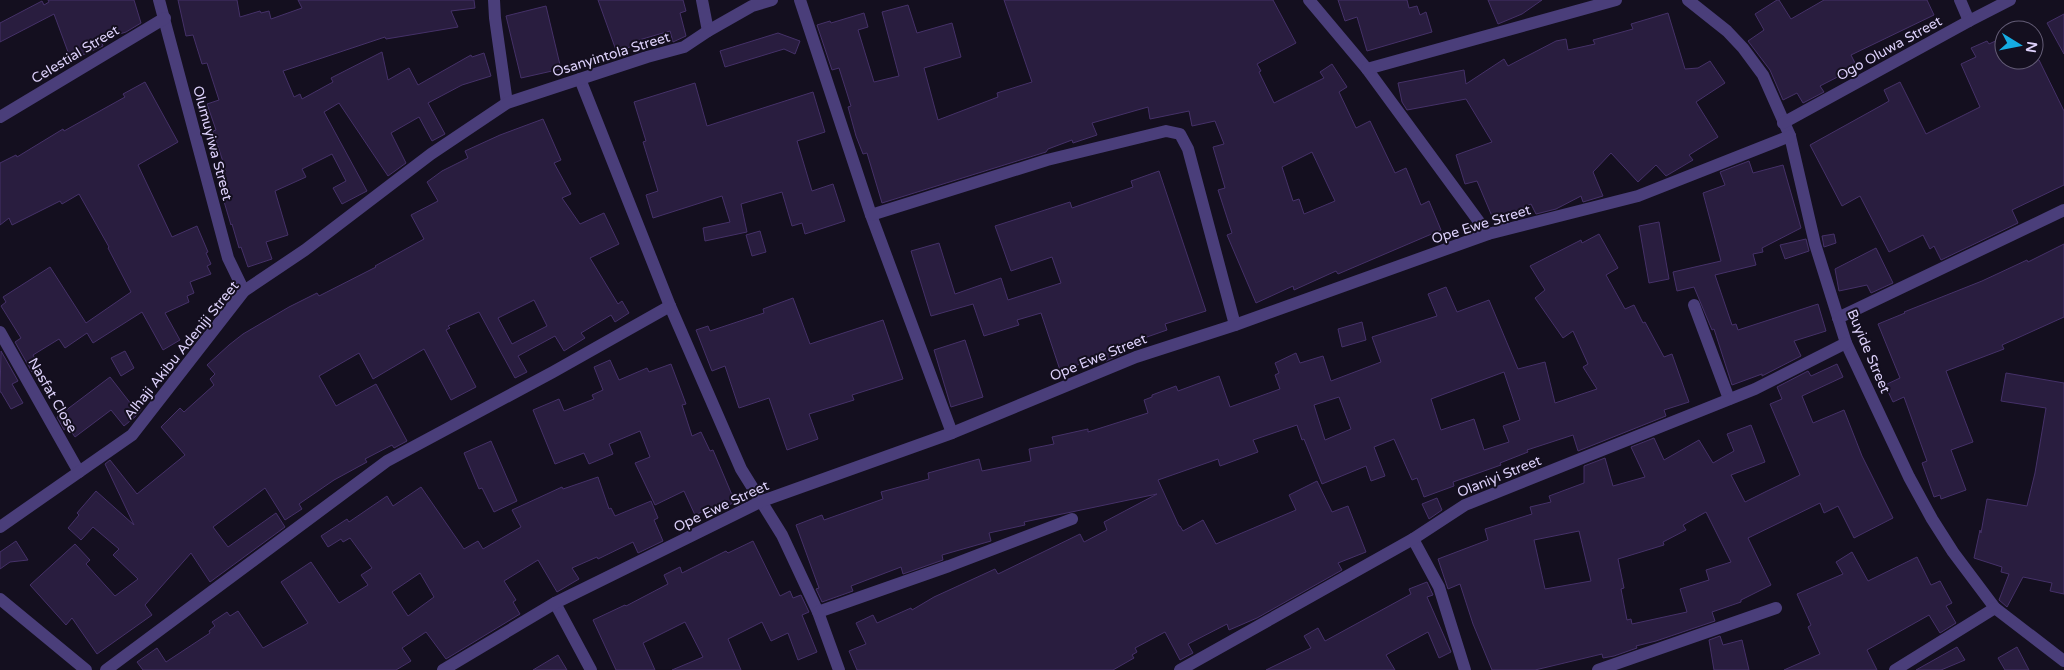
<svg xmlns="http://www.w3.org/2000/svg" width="2064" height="670" font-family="'Varela Round',sans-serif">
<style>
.building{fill:#291d3f;stroke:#453168;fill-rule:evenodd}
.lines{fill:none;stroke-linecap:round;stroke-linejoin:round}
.minor{stroke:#4a3e7a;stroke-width:12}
.tertiary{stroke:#4a3e7a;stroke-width:12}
.labels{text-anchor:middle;stroke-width:4;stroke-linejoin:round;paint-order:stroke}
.street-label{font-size:14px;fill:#ddd1fb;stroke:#140f1f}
</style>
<rect width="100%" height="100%" fill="#140f1f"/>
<g class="building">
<path d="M48,0H134L141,23L126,32L101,40L103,46L71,60L54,14L0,42V23L42,1L44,5L49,2Z"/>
<path d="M178,0H237L240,17L260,11L261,13L269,11L271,19L302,8L298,0H474L475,8L451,11L458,27L386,39L385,37L283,71L294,97L300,94L302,99L333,82L331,78L382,52L388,80L409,68L418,85L471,55L472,57L484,53L491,76L462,85L428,103L445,134L432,141L419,117L391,133L406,163L388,176L339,103L324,112L367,191L342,204L333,188L346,181L332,154L302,169L306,177L275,191L288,235L266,242L272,259L248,267L241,247L239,248L232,224L231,225L220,188L224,186L220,172L226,171L213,131L216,130L207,104L219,100L207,63L202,64L193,35L186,36Z"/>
<path d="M598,0H683L686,11L680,13L686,36L673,42L670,31L639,40L640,42L617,53Z"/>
<path d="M1004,0H1273L1296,43L1257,64L1261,71L1259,72L1274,103L1324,78L1320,72L1332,64L1347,87L1339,92L1356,128L1370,121L1395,173L1406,168L1421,205L1429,201L1441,230L1338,274L1336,271L1294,290L1293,286L1256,303L1227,235L1232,233L1218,190L1225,188L1213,147L1224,144L1215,121L1192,126L1189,111L1150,119L1148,107L1092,123L1097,135L1073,143L1072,140L1048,149L1046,152L882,203L867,153L863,154L856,136L848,107L851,106L839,68L832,70L817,25L830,21L831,23L864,13L868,27L858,30L874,82L899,76L882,12L908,5L917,33L952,23L961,57L924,68L938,120L998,97L997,93L1032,82ZM1312,152L1335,201L1304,214L1299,199L1293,201L1282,167Z"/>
<path d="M1338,0H1407L1409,8L1417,6L1420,15L1426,12L1432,32L1367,51L1357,17L1345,21Z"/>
<path d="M1488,0H1542L1522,14L1498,24Z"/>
<path d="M1777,0H1779L1791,19L1824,0H1927L1934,15L1851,55L1857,67L1820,86L1824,92L1803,103L1797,93L1783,100L1770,70L1748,41L1764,30L1755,14Z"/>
<path d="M546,6L561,69L521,78L506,16Z"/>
<path d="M1668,13L1685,69L1698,68L1710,61L1725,83L1696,102L1718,137L1689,155L1693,160L1666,176L1656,165L1638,182L1611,153L1593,172L1603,196L1583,202L1581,196L1556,209L1536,214L1531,204L1494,221L1477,181L1465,184L1456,155L1492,142L1466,99L1407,110L1402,102L1398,83L1464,70L1466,84L1504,59L1508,66L1556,41L1566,39L1568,50L1595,44L1593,40L1633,29L1631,24Z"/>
<path d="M2064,14V54L2047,23Z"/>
<path d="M778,33L800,41L795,54L784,49L725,67L720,51Z"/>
<path d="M2004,37V60H2039L2064,111V185L2012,210L2018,223L1941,260L1934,246L1930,249L1923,235L1889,252L1860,196L1842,206L1810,145L1884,104L1889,101L1884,90L1900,82L1926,134L1980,107L1961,64L1976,57L1971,48L1987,41L1989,44Z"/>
<path d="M145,82L178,142L138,165L172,237L197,226L208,252L206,253L211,264L207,266L211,274L190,282L194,293L187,296L189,302L165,313L180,340L163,350L142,312L93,343L87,333L65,348L59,339L33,355L40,366L32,372L15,342L21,338L1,306L6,302L3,297L50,267L86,323L131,292L108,248L109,247L79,194L62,204L60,201L12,225L9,218L0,225V163L16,155L17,157L63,129L64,131L125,97L123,94Z"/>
<path d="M695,83L707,126L813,92L825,132L797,141L812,191L833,184L845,221L805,234L802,223L792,226L782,192L741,204L747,232L705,241L703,228L730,222L722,196L653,218L646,195L658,191L643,142L646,141L634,102Z"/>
<path d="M543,119L561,160L554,163L571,194L562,198L580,224L604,213L619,244L590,258L618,304L622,301L629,313L615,322L611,315L581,333L585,338L564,351L555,336L518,356L527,372L515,378L479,312L448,326L450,328L446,330L476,387L451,400L424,349L373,379L359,353L319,376L336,406L376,384L407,441L394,448L392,445L365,459L367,462L334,480L299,504L302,509L285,520L265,488L213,527L228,547L276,513L285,527L210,582L191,553L145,605L152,615L97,654L72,618L66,625L30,585L75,544L90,560L86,564L115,596L138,579L113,555L119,549L93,527L81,540L68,528L79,515L77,513L96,491L134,525L105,464L110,460L137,494L185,455L161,427L180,408L184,412L214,385L210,379L215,374L207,365L229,345L243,334L289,307L317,293L319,296L376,267L375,266L424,239L411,215L438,201L427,182L442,171L468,158L465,151L500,135ZM534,300L547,326L512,344L498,318Z"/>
<path d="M1749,161L1753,173L1783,165L1801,228L1762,248L1763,252L1753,254L1756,265L1715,275L1732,325L1736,324L1738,330L1818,304L1826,331L1794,341L1801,356L1762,376V374L1732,385L1714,329L1712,330L1694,287L1677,291L1673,272L1721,261L1703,193L1725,185L1720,172Z"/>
<path d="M1159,171L1206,311L1165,324L1167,330L1124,345L1126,352L1106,361L1105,357L1060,370L1041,313L1017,320L1019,325L984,336L973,304L931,316L911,251L939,243L955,294L1001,278L1008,300L1061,283L1052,257L1011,271L995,226L1070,202L1072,208L1133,187L1131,181Z"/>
<path d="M1659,222L1669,279L1649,283L1639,226Z"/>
<path d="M760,231L766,252L752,256L746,235Z"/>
<path d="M1599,234L1618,268L1606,275L1625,309L1634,305L1643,323L1645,322L1664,357L1672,354L1689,402L1664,410L1666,416L1578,451L1573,435L1527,450L1528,452L1500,463L1501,465L1453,482L1454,486L1424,497L1417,478L1412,480L1394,439L1374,447L1385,476L1371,481L1366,466L1322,484L1304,439L1302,440L1297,425L1253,440L1258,452L1220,466L1218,459L1158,480L1179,526H1180L1183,531L1203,520L1216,544L1296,510L1289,495L1317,481L1332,512L1348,506L1366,552L1338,563L1342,570L1257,618L1229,630L1227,624L1188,644L1193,653L1180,660L1165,632L1135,648L1137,652L1132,655L1134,658L1113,670H857L849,651L866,644L856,623L873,615L877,623L911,608L912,610L934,597L995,569L998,574L1080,534L1084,542L1107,530L1104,522L1157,494L1024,522L1025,525L989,533L991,541L942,555L943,560L903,574L901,567L851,586L853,591L822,602L816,589L819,588L796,525L822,515L824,520L883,499L881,492L929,479L928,473L979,459L982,471L1031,461L1029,449L1054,444L1052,437L1088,429V432L1148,413L1144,400L1152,397V395L1176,386L1178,391L1219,376L1230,407L1280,389L1275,375L1279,373L1275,363L1296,353L1300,363L1323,356L1331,381L1381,362L1372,337L1437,316L1428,294L1446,287L1457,312L1489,300L1518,369L1545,362L1555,403L1597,389L1583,367L1588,364L1573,331L1563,338L1535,298L1545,290L1530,266L1581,240L1582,243ZM1504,372L1520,420L1503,426L1509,442L1484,450L1474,419L1441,430L1431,399ZM1339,397L1351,429L1325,440L1314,405Z"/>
<path d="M1834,234L1836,243L1824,247L1822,236Z"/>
<path d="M1806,239L1809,251L1785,259L1780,245Z"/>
<path d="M2064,244V317L2002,345L2004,349L1946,371L1973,442L1951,450L1966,490L1941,499L1940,495L1934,497L1922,463L1927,461L1904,397L1893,402L1885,385L1900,378L1878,324L1905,313L1904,312L1982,281L2027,260L2028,262Z"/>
<path d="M1876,248L1893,283L1871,293L1867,285L1839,291L1835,269Z"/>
<path d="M793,298L810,344L883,320L903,379L852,395L854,400L809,414L818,439L787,450L769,398L739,408L725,366L712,371L696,330L708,326L710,331L764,313L763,309Z"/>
<path d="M1362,322L1366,340L1342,347L1338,329Z"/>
<path d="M965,340L983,397L951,407L934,350Z"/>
<path d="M1,351L18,381L12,384L23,403L11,409L1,392H0Z"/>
<path d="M125,351L134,368L121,376L111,358Z"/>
<path d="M610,360L619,380L647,368L649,372L671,364L686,404L682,405L692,436L701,432L710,451L713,450L735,502L722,508L720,504L695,515L684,491L655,505L635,463L650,457L640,431L609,444L613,454L589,464L584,453L555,464L533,410L559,399L564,411L594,399L592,395L603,390L594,367Z"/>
<path d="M1837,364L1843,377L1802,396L1813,423L1844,410L1862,456L1893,518L1854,538L1838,506L1824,513L1820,503L1748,538L1771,585L1741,600V602L1712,612L1715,621L1656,641L1636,646L1637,648L1614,656L1603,658L1602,654L1535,670H1492L1473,624L1460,584L1448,589L1438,559L1488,540L1485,529L1532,514L1530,507L1551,502L1549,496L1584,483V466L1605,458L1613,486L1645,477L1631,447L1654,438L1664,460L1699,440L1713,463L1734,451L1727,434L1751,425L1765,462L1731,475L1745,502L1767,491L1800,475L1770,404L1782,399L1777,387L1808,371L1811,376ZM1706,512L1731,562L1706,570L1709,580L1680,589L1687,612L1632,624L1631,619L1627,620L1621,589L1624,588L1618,559L1664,545L1663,542L1686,530L1683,525ZM1579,531L1591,581L1545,589L1534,540Z"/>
<path d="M2006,373L2064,383V594L2050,591L2052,583L2023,577L2007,607L1999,600L2009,574L2001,572L2002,567L1974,558L1980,530L1981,533L1987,499L2027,506L2035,473L2046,408L2001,401Z"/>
<path d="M110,377L131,404L135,400L142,409L135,417L124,426L111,410L75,437L68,427L64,430L57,417Z"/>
<path d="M491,441L517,501L494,512L482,488L479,489L464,453Z"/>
<path d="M598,477L609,509L611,508L615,516L651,501L658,518L654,520L663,541L638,553L633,542L598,559L597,557L572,568L579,579L557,592L538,560L504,581L516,600L513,602L520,614L446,659L426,632L402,648L411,661L396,670H143L137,662L157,648L166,662L210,633L209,631L215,626L212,622L227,612L230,616L238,611L263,648L308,623L281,582L311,562L339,603L368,585L361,575L372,568L350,538L343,542L341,539L328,547L321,536L347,519L349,522L387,496L393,506L421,487L464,549L478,541L483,549L521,527L512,510L562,487L563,489ZM420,573L434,597L408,616L392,592Z"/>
<path d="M1437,498L1442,510L1429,519L1422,504Z"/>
<path d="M16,541L28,560L10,562L0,569V552Z"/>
<path d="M753,541L780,596L790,591L793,598L801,595L809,612L802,615L817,652L798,660L788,633L771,641L762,622L728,639L741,670H672L703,657L685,622L643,643L655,670H616L593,620L625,605L626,606L668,584L664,575L680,567L682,573L726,551L728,553Z"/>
<path d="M1852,552L1868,581L1917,557L1931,585L1940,581L1952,603L1946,606L1956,623L1940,633L1929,615L1867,650L1877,670H1784L1820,654L1808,627L1811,625L1797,594L1843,574L1836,562Z"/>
<path d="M1427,582L1433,595L1427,597L1451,652L1439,658L1428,632L1386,655L1395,670H1266L1311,648L1304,636L1318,628L1325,641L1411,594L1409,589Z"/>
<path d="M1720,636L1723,645L1742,640L1749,670H1714L1709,640Z"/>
<path d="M1957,647L1965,660L1941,670H1916Z"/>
<path d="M2017,647L2029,670H2005L1998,658Z"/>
<path d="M558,655L567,670H533Z"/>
</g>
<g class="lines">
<g class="minor">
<path d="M159,0L228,258L244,291"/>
<path d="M494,0L495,18L507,103"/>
<path d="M702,0L708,31"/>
<path d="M800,0L871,215L952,433"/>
<path d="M1309,0L1367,69L1488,234"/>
<path d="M1688,0L1727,31L1743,48L1763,75L1790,136L1815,244L1846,343L1909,477L1932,519L1953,552L1995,608L2064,661"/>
<path d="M1960,0L1969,21"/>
<path d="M1367,69L1616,0"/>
<path d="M580,79L670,306L741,469L782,535L818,612L839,670"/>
<path d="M0,117L165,18"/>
<path d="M1783,123L1969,21L2010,0"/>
<path d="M871,215L1047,160L1166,131L1180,134L1188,149L1235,325"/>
<path d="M1694,305L1729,399"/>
<path d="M1838,318L2064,210"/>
<path d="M0,332L79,472"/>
<path d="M1413,539L1439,587L1465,670"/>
<path d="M0,599L86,670"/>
<path d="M555,603L591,670"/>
<path d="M818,612L949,566L1072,519"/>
<path d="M106,670L387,461L553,372L670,306"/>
<path d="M443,670L555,603L762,501L952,433L1136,357L1235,325L1488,234L1638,196L1790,136"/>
<path d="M1180,670L1413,539L1465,505L1755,389L1846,343"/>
<path d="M1598,670L1776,608"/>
<path d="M1895,670L1995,608"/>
</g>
<path class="tertiary" d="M0,527L132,435L244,291L305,250L431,154L507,103L647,57L684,47L708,31L752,6L772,0"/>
</g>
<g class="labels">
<g class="street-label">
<text transform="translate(1889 48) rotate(-29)" y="5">Ogo Oluwa Street</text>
<text transform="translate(75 54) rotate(-31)" y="5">Celestial Street</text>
<text transform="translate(611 54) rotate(-17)" y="5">Osanyintola Street</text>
<text transform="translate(213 143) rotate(75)" y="5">Olumuyiwa Street</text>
<text transform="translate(1481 224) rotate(-17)" y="5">Ope Ewe Street</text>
<text transform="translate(181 350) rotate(-51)" y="5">Alhaji Akibu Adeniji Street</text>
<text transform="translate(1869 351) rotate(67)" y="5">Buyide Street</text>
<text transform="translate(1098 357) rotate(-22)" y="5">Ope Ewe Street</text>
<text transform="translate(53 395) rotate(60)" y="5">Nasfat Close</text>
<text transform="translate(1499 476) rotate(-22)" y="5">Olaniyi Street</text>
<text transform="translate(721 506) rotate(-25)" y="5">Ope Ewe Street</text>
</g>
</g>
<g transform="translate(2019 45) rotate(100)"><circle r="24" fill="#140f1f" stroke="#645d77"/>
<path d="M0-4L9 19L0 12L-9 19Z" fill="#15ace3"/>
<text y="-8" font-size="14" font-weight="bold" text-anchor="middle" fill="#ddd1fb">N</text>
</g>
</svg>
